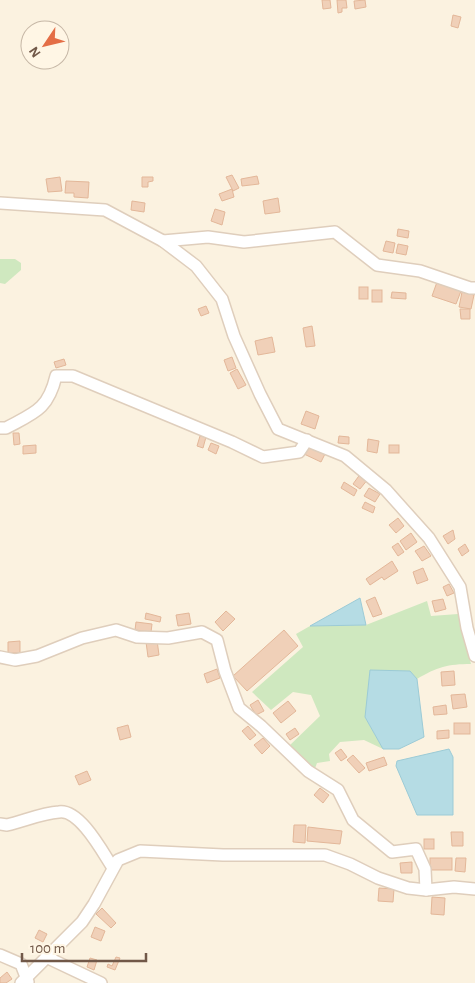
<svg xmlns="http://www.w3.org/2000/svg" width="475" height="983" font-family="'Alegreya Sans',sans-serif">
<style>
.green{fill:#cfe8bf}
.water{fill:#b5dce4;stroke:#9ccbd6}
.building{fill:#f0d0b8;stroke:#e3b799}
.lines{fill:none;stroke-linecap:round;stroke-linejoin:round}
.minor-casing{stroke:#dfcebc;stroke-width:14}
.minor{stroke:#fff;stroke-width:11}
</style>
<rect width="100%" height="100%" fill="#fbf2e0"/>
<g class="green">
<path d="M0,259H15L21,263V270L5,284L0,283Z"/>
<path d="M427,601L431,616L458,614L471,664C448,664 437,667 417,679L409,671L365,717L383,749L364,740L340,742L329,754L330,761L317,763L314,771L288,747L320,716L311,695L293,692L271,710L252,692L303,647L296,634L310,626L366,625Z"/>
</g>
<g class="water">
<path d="M360,598L366,625L310,626Z"/>
<path d="M370,670L410,671L417,679L424,737L399,749H383L365,717Z"/>
<path d="M449,749L453,757V815H417L396,766L397,761Z"/>
</g>
<g class="building">
<path d="M322,0H330L331,8L323,9Z"/>
<path d="M337,0H346L347,8H342V12L338,13Z"/>
<path d="M365,0L366,7L355,9L354,1Z"/>
<path d="M453,15L461,17L458,28L451,26Z"/>
<path d="M232,175L239,188L233,191L226,177Z"/>
<path d="M257,176L259,184L242,186L241,179Z"/>
<path d="M60,177L62,191L48,192L46,179Z"/>
<path d="M142,177H153V181L148,182V187H142Z"/>
<path d="M66,181L89,182L88,198L74,197V193H65Z"/>
<path d="M232,189L234,197L222,201L219,194Z"/>
<path d="M278,198L280,212L265,214L263,201Z"/>
<path d="M132,201L145,203L144,212L131,210Z"/>
<path d="M215,209L225,212L222,225L211,221Z"/>
<path d="M398,229L409,231L408,238L397,236Z"/>
<path d="M386,241L395,243L393,253L383,251Z"/>
<path d="M398,244L408,246L406,255L396,253Z"/>
<path d="M437,282L461,291L456,304L432,296Z"/>
<rect x="359" y="287" width="9" height="12"/>
<rect x="372" y="290" width="10" height="12"/>
<path d="M392,292L406,293V299L391,298Z"/>
<path d="M462,292L474,295L471,309L459,307Z"/>
<path d="M206,306L209,313L201,316L198,309Z"/>
<path d="M460,309H470V319H461Z"/>
<path d="M312,326L315,346L306,347L303,328Z"/>
<path d="M272,337L275,352L258,355L255,341Z"/>
<path d="M232,357L236,368L228,371L224,360Z"/>
<path d="M64,359L66,365L56,368L54,362Z"/>
<path d="M237,369L246,385L238,389L230,373Z"/>
<path d="M306,411L319,416L315,429L301,424Z"/>
<path d="M13,433H19L20,444L14,445Z"/>
<path d="M200,436L206,437L203,448L197,446Z"/>
<path d="M339,436L349,437V444L338,443Z"/>
<path d="M368,439L379,441L377,453L367,451Z"/>
<path d="M211,443L219,446L216,454L208,450Z"/>
<path d="M309,443L326,452L321,462L304,454Z"/>
<path d="M36,445V453L23,454V446Z"/>
<rect x="389" y="445" width="10" height="8"/>
<path d="M361,473L368,479L360,489L353,484Z"/>
<path d="M344,482L357,490L354,496L341,488Z"/>
<path d="M369,488L380,494L375,502L364,496Z"/>
<path d="M365,502L375,507L373,513L362,508Z"/>
<path d="M398,518L404,526L396,533L389,525Z"/>
<path d="M453,530L455,539L448,544L443,536Z"/>
<path d="M411,533L417,542L406,550L400,541Z"/>
<path d="M398,543L404,552L398,556L392,547Z"/>
<path d="M465,544L469,551L462,556L458,549Z"/>
<path d="M424,546L431,556L422,561L415,551Z"/>
<path d="M392,561L398,571L384,580L382,577L370,585L366,579Z"/>
<path d="M423,568L428,580L417,584L413,572Z"/>
<path d="M449,584L454,593L447,596L443,587Z"/>
<path d="M375,597L382,614L373,617L366,601Z"/>
<path d="M443,599L446,609L435,612L432,601Z"/>
<path d="M226,611L235,619L223,631L215,622Z"/>
<path d="M146,613L161,617L160,622L145,619Z"/>
<path d="M189,613L191,624L178,626L176,615Z"/>
<path d="M136,622L152,624L151,632L135,630Z"/>
<path d="M284,630L298,646L247,691L233,676Z"/>
<path d="M157,640L159,655L148,657L146,642Z"/>
<path d="M20,641V653H8V642Z"/>
<path d="M217,669L220,678L207,683L204,674Z"/>
<path d="M454,671L455,685L442,686L441,672Z"/>
<path d="M465,694L467,707L453,709L451,695Z"/>
<path d="M258,700L264,711L256,715L250,705Z"/>
<path d="M288,701L296,711L281,723L273,713Z"/>
<path d="M446,705L447,714L434,715L433,707Z"/>
<rect x="454" y="723" width="16" height="11"/>
<path d="M128,725L131,737L120,740L117,728Z"/>
<path d="M248,726L256,735L250,740L242,731Z"/>
<path d="M295,728L299,734L290,740L286,734Z"/>
<path d="M449,730V738L437,739V731Z"/>
<path d="M263,738L270,746L262,754L254,745Z"/>
<path d="M341,749L347,757L341,761L335,753Z"/>
<path d="M353,755L365,768L359,773L347,760Z"/>
<path d="M384,757L387,765L369,771L366,763Z"/>
<path d="M87,771L91,780L79,785L75,776Z"/>
<path d="M320,788L329,795L323,803L314,795Z"/>
<path d="M294,825H306L305,843L293,842Z"/>
<path d="M308,827L342,831L340,844L307,841Z"/>
<path d="M451,832H463V846H452Z"/>
<rect x="424" y="839" width="10" height="10"/>
<rect x="430" y="858" width="22" height="12"/>
<path d="M456,858H466L465,872L455,871Z"/>
<path d="M412,862V873H401L400,863Z"/>
<path d="M379,888L394,889L393,902L378,901Z"/>
<path d="M432,897L445,898L444,915L431,914Z"/>
<path d="M102,908L116,923L111,928L96,914Z"/>
<path d="M95,927L105,931L101,941L91,937Z"/>
<path d="M39,930L47,934L43,942L35,938Z"/>
<path d="M116,957L120,958L115,970L107,967L108,964L112,966Z"/>
<path d="M90,958L97,960L94,970L87,967Z"/>
<path d="M7,972L12,979L6,983H0V978Z"/>
</g>
<g class="lines">
<defs>
<g id="minor">
<path d="M0,203L105,210L163,241L196,266L222,299L234,336L260,394L278,429L345,456L386,490L429,538L460,587L467,628L475,656"/>
<path d="M163,241L208,237L244,242L335,232L377,265L420,271L470,288H475"/>
<path d="M0,428H6C34,413 48,410 56,376H73L232,442L263,457L299,452L307,440"/>
<path d="M0,657L15,660L37,656L82,638L116,630L137,637L168,638L202,632L217,640L225,671L239,708L261,726L308,771L338,790L353,820L392,852L416,849L425,869L426,890L454,887L475,889"/>
<path d="M0,824L7,825C24,821 42,813 59,812C80,809 103,853 113,868"/>
<path d="M0,955L21,964L28,982"/>
<path d="M46,957L101,983"/>
<path d="M21,983L82,922L94,904L118,860L140,851L223,855H325L350,864L378,878L408,888L426,890"/>
</g>
</defs>
<use href="#minor" class="minor-casing"/>
<use href="#minor" class="minor"/>
</g>
<g transform="translate(45 45) rotate(235)"><circle r="24" fill="#fff6e5" stroke="#c6b7a6"/>
<path d="M0-4L9 19L0 12L-9 19Z" fill="#e46e46"/>
<text y="-8" font-size="14" font-weight="bold" text-anchor="middle" fill="#715848">N</text>
</g>
<path d="M22 953v8h124v-8" fill="none" stroke="#715848" stroke-width="2.5"/>
<text x="30" y="953" font-size="15" fill="#715848" stroke="#fff6e5" stroke-width="4" paint-order="stroke">100 m</text>
</svg>
